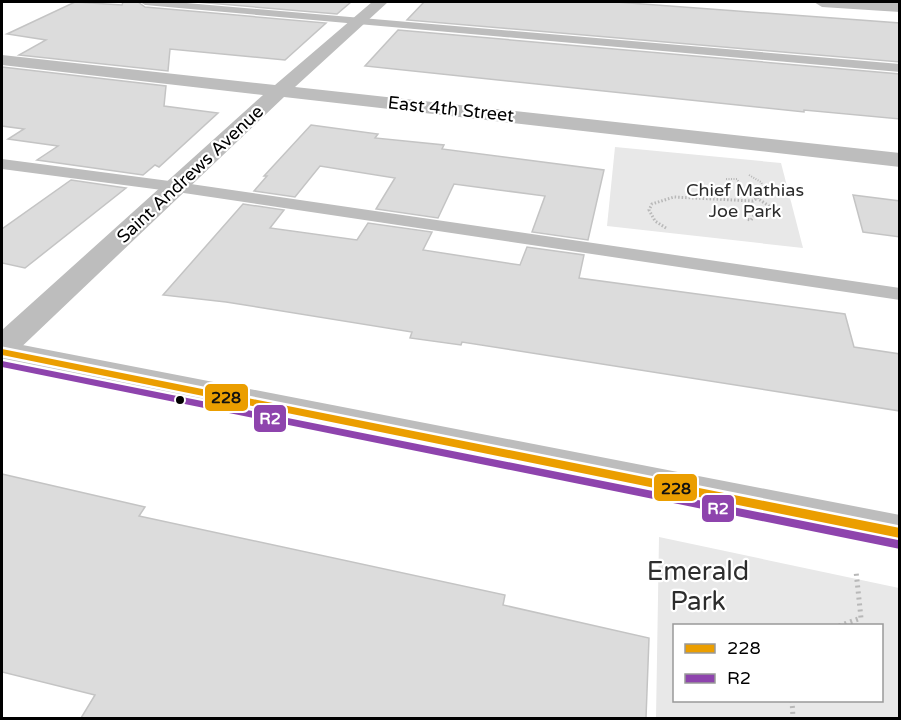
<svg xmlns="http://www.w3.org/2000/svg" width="901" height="720" font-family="'Varela Round',sans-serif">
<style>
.green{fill:#e8e8e8;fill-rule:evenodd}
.building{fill:#dcdcdc;stroke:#c4c4c4;stroke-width:1.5}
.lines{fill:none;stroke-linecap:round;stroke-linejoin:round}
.path-far2{stroke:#b8b8b8;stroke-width:2;stroke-dasharray:1 1.5;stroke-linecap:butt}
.path-far1{stroke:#b8b8b8;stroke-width:3;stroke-dasharray:1.5 2;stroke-linecap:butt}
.path{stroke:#b8b8b8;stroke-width:5;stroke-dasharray:2 4;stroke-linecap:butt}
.service{fill:#bdbdbd;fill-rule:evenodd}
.minor{fill:#bdbdbd;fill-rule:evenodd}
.tertiary{fill:#bdbdbd;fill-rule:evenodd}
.bus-1-casing{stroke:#fff;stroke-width:5}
.bus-2-casing{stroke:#fff;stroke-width:5}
.bus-1{fill:#eb9e00;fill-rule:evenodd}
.bus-2{fill:#8e44ad;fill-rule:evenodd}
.bus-dot{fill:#000;stroke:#fff;stroke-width:2}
.labels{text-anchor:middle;stroke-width:4.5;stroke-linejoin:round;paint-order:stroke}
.far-street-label{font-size:18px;fill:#000;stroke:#fff}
.far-park-label{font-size:18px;fill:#2d2d2d;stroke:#fff}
.near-park-label{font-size:26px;fill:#2d2d2d;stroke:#fff}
.line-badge{stroke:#fff;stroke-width:2}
.badge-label{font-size:16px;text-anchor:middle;font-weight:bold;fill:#fff}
.pale-badge-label{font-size:16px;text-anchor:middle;font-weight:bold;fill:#111}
</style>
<rect width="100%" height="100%" fill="#fff"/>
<g class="green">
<path d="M615,147L781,163L803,248L607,226Z"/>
<path d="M659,537L899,588V718H656ZM674,626H882V700H674Z"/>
</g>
<g class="building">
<path d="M75,2L122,5L123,2H138L145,7L326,23L285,60L170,49L168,71L19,55L46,40L7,34Z"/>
<path d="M196,2H351L337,14Z"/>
<path d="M424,2H616L900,23V62L407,20Z"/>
<path d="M398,30L900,74V119L804,110V112L365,66Z"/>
<path d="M2,67L166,86L164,106L218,113L159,167L155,165L143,175L37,160L58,146L8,139L24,129L2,126Z"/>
<path d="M311,125L378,134L375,138L444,145L442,149L604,170L588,240L532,232L545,196L454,184L438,218L376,209L395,178L320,166L295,197L254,191L267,176H264Z"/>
<path d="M71,180L126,188L25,268L2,263V229Z"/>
<path d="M853,195L900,201V237L863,232Z"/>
<path d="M243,204L284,210L270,228L357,240L368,223L432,232L423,250L520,265L527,247L584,255L579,278L845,314L854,347L900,354V411L462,342L461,345L410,338L412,332L226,302L163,295Z"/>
<path d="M2,474L145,507L139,516L505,595L503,605L649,638L646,718H81L95,695L2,672Z"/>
</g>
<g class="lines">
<g class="path-far2">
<path d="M749,175L761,182L765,190"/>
<path d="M726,179H737L743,190"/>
</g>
<g class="path-far1">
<path d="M742,188L775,210L771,213H756L751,220L746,219"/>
<path d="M666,228L655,221L649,210L652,204L674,197L753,201L766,192L764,188"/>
</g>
<g class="path">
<path d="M839,626L861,618L856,571"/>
<path d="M792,700L793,718"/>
</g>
<g class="service">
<path d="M140,2H175L900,64V72L145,5Z"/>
<path d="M2,159L177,182L900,288V300L177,192L2,169Z"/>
</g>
<g class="minor">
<path d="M372,2H388L295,87L900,153V167L284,97L13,355L2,358V330L263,95L2,65V55L275,85Z"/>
<path d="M814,2H900V12L822,7Z"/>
</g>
<path class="tertiary" d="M2,341L900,515V551L2,363Z"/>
<defs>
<path id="bus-1" d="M2,349L900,528V538L2,355Z"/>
<path id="bus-2" d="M2,361L898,540L900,541V549L2,367Z"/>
</defs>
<use href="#bus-1" class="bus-1-casing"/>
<use href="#bus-2" class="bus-2-casing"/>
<use href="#bus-1" class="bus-1"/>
<use href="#bus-2" class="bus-2"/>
</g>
<circle class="bus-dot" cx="180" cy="400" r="5"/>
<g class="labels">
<g class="far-street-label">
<text transform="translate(451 109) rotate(6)" y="6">East 4th Street</text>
<text transform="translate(190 174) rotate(-43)" y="6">Saint Andrews Avenue</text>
</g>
<g class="far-park-label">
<text x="745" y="196">Chief Mathias<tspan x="745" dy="21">Joe Park</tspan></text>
</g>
<g class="near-park-label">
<text x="698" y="580">Emerald<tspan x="698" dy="30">Park</tspan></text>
</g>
</g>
<g class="line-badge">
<rect x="204" y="383" width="45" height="29" rx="6" fill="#eb9e00"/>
<rect x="253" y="404" width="34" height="29" rx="6" fill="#8e44ad"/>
<rect x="653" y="473" width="45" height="29" rx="6" fill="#eb9e00"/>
<rect x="701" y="494" width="34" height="29" rx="6" fill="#8e44ad"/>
</g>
<g class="badge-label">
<text x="270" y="424">R2</text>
<text x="718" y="514">R2</text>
</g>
<g class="pale-badge-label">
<text x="226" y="403">228</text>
<text x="676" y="494">228</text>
</g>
<rect width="901" height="720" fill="none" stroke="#000000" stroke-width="6"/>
<rect x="673" y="624" width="210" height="78" fill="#ffffff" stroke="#999999" stroke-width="1.5"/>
<rect x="685" y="644" width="30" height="9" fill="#eb9e00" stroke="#999999" stroke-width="1.5"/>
<text x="727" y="654" font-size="18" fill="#000000">228</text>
<rect x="685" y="674" width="30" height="9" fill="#8e44ad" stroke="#999999" stroke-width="1.5"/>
<text x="727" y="684" font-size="18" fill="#000000">R2</text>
</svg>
